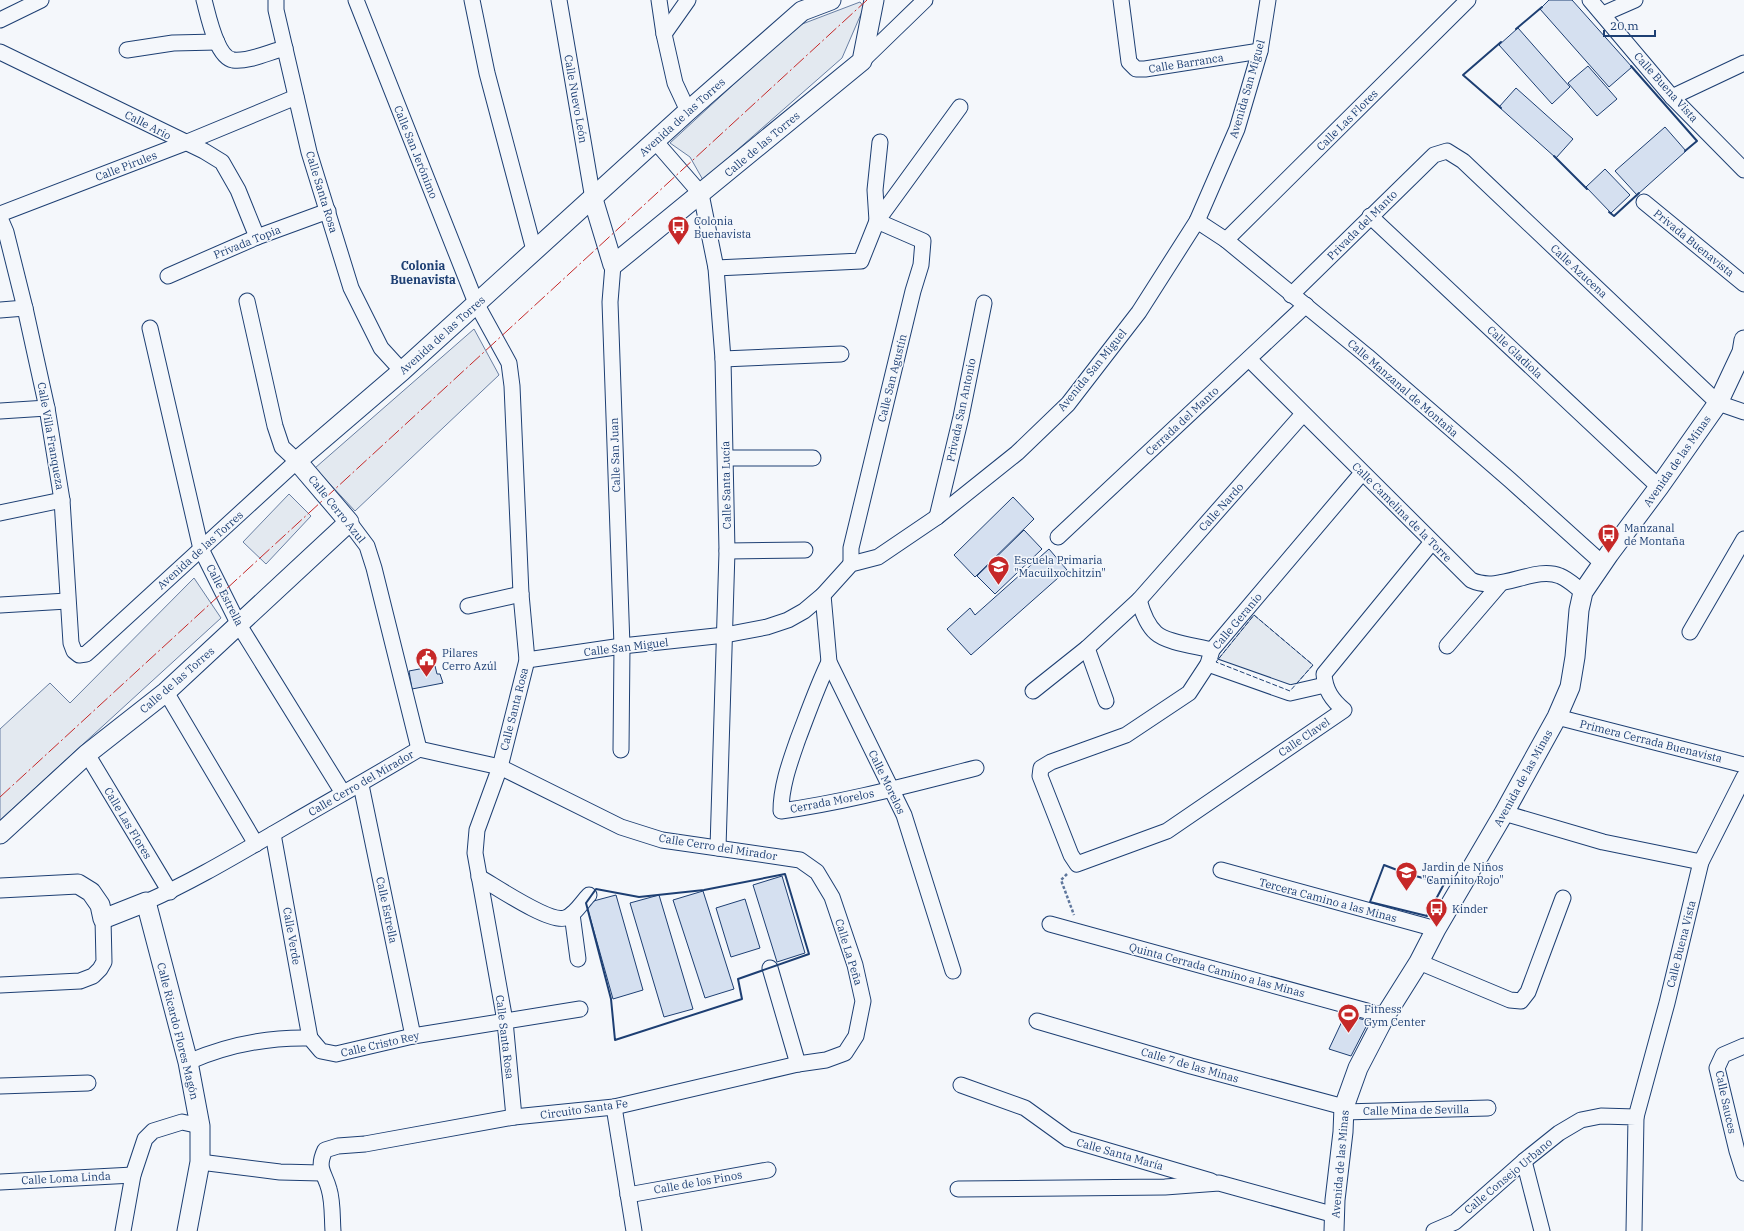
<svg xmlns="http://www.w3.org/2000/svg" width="1744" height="1231" font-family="'IBM Plex Serif',serif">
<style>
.green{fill:#e3e9f0;stroke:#687fa3}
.building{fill:#d5e0f0;stroke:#1d3f73}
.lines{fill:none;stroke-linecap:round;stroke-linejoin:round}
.minor-casing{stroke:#1d3f73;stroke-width:17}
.tertiary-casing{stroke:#1d3f73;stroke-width:21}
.path{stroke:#5e769c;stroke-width:2.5;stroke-dasharray:3 2;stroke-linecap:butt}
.minor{stroke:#f4f7fb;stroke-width:15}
.tertiary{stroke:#f4f7fb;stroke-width:19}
.fence{stroke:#1d3f73;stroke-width:1;stroke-dasharray:5 2;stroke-linecap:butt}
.wall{stroke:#1d3f73;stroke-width:2}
.power{stroke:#c62828;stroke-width:1;stroke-dasharray:14 3 2 3;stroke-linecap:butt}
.labels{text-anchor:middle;stroke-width:3;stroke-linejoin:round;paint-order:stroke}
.street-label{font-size:11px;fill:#1d3f73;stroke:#f4f7fb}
.poi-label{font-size:11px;fill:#1d3f73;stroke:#f4f7fb;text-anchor:start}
.neighbourhood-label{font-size:12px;font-weight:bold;fill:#1d3f73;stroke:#f4f7fb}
</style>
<rect width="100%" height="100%" fill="#f4f7fb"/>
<g class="green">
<path d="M860,2L864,7L842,58L703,180L690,157L670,143L797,26Z"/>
<path d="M474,329L499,375L355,511L315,468Z"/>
<path d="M289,494L311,516L266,564L243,542Z"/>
<path d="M194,578L221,618L0,820V729L50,683L70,703Z"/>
<path d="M1254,615L1313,665L1290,691L1216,662Z"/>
</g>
<g class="building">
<path d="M1549,0H1572L1632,67L1609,87L1540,9Z"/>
<path d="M1518,28L1570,87L1552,104L1499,45Z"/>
<path d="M1588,66L1617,99L1597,116L1568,83Z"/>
<path d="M1516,88L1573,139L1556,158L1499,107Z"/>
<path d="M1665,127L1686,151L1637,195L1615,171Z"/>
<path d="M1605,169L1630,195L1611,213L1586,187Z"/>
<path d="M1013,497L1034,519L975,577L954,555Z"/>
<path d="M1024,530L1042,549L995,594L977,576Z"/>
<path d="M1049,549L1067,570L971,655L947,629L970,608L975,615Z"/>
<path d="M435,666L437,674H440L443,683L412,689L409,671Z"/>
<path d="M782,876L805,953L777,962L753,885Z"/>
<path d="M703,891L734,989L705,998L673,900Z"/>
<path d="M616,895L643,990L613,999L586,903Z"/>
<path d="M659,895L693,1009L664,1017L630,903Z"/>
<path d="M745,899L760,948L731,957L716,908Z"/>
<path d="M1345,1015L1369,1021L1351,1056L1329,1049Z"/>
</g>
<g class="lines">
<defs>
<g id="minor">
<path d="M204,0C208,14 216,57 233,60C249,62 269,52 285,48"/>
<path d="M276,0V10L309,152L351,288L381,348L402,371"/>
<path d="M356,0L476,303L509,363L512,386L521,594L527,660L500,767L477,830L475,853L505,1021L514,1117"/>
<path d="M472,0L487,73L534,250"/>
<path d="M559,0L593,199"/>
<path d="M659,0L664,34L675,83L688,111"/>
<path d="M1121,0L1129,62L1136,69H1145L1260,51"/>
<path d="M1590,0L1672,97L1744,170"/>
<path d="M1603,14L1635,0"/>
<path d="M0,20L41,0"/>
<path d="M664,34L688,0"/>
<path d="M127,50L173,43L217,42"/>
<path d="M0,52L204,151L222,162L238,190L257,237"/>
<path d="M862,61L925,0"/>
<path d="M1672,97L1744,63"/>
<path d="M655,141L701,194L716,268L723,359L727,551L718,848"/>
<path d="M1644,202L1744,284"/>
<path d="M0,214L185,143L296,97"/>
<path d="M1370,216L1659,487"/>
<path d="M0,218L6,232L25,308L47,408L62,500L71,643L74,651L79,655L86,654L94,647L297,461L282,447L275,426L247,301"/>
<path d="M877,221L960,107"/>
<path d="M1197,221L1226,240L1367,356L1510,480L1602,563"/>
<path d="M1226,240L1468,0"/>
<path d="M613,265L610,302L622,646L621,750"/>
<path d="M716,268L861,261L877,221L875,190L880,142"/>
<path d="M168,276L257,237L328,211"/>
<path d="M1291,295L1434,155L1447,151L1463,161L1718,403L1744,412"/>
<path d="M0,310L25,308"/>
<path d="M150,328L201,549L239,625L343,793"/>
<path d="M723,359L841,354"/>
<path d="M1249,359L1471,580C1500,594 1534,565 1560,576C1568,579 1576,587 1583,592"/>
<path d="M0,411L47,408"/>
<path d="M726,458H813"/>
<path d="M1362,473L1212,650L1208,664L1189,693L1126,735L1051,762L1041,768L1040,776L1071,855L1077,864L1167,831L1344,710C1332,700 1325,690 1324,674L1432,542"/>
<path d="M0,513L62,500"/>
<path d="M937,517L961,417L984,303"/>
<path d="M349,522L367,546L374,568L419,749"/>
<path d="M1058,537L1306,305"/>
<path d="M727,551L805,550"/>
<path d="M851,564V548L913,291L921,265L923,241L877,221"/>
<path d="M823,595L829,662L904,815L953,971"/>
<path d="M1139,600C1142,611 1147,625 1156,633C1167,643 1197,646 1212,650"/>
<path d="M0,605L67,601"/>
<path d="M468,606L521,594"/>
<path d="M1690,632L1744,539"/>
<path d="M1447,646L1501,583"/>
<path d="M1087,648L1106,701"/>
<path d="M527,660L622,646L725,635L767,627L788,620L804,611L823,595L851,564L878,557L937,517L1017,453L1068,404L1139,312L1197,221L1237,129L1260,51L1268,0"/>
<path d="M829,662C817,687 808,713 798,739C790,762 781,786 781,811C847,802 912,784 976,768"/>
<path d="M1208,664L1290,693L1325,685"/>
<path d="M1033,691L1087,648L1139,600L1303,414"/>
<path d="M166,692L256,844"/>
<path d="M1557,717L1744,765"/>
<path d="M87,754L170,892"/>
<path d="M361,785L413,1036"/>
<path d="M1504,813L1603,842L1701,862"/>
<path d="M273,834L310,1038"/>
<path d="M1221,870L1436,929"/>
<path d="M479,877C495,886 549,923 565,918C575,915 582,902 589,895"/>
<path d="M146,902C196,880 243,851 290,824C333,799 376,775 419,749L500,767L621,827L662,840L800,860L817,872L832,897L855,965L863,1001L856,1036L845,1053L826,1060L798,1064L614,1107L514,1117L365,1144L338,1146L325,1150C316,1169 325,1173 329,1189C333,1202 332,1218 333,1231"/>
<path d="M572,914L578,959"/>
<path d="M1050,924L1385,1016"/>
<path d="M1419,962L1510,1000L1521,1001L1528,992L1563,898"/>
<path d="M770,968L798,1064"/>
<path d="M0,985L80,981L93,976L100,969L104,962L103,919"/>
<path d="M1037,1021L1191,1066L1344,1107"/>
<path d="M1744,1046L1723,1055L1717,1068L1737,1151L1744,1173"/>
<path d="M188,1062C227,1045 268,1037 310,1038L321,1051L336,1054L413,1036L580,1009"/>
<path d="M961,1085L1025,1108L1068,1139L1211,1181"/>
<path d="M0,1086L88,1083"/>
<path d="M614,1107L634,1231"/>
<path d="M1344,1112L1488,1108"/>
<path d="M1636,1117L1667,1003L1701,862L1744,777"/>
<path d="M1524,1161L1542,1231"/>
<path d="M200,1162L280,1172L321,1173"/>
<path d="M0,1182L133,1175"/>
<path d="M958,1189L1165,1187L1219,1183L1335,1215"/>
<path d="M628,1195L768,1170"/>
<path d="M123,1231L133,1175L145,1139L153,1131L182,1122L200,1126"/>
<path d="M1434,1231L1455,1222L1524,1161L1559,1133L1581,1120L1601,1116L1636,1117L1634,1231"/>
</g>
<g id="tertiary">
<path d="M593,199L613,265L862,61L874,0"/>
<path d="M0,834L87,754L166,692L349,522L297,461L402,371L688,111L802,11L831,0"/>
<path d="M0,888L78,884L91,892L100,905L103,919L146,902L188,1062L200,1126V1162L187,1231"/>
<path d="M1334,1231L1335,1200L1343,1132L1344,1107L1358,1068L1385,1016L1419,962L1436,929L1504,813L1557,717L1570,687L1575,657L1579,610L1583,592L1609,554L1659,487L1718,403L1742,352L1744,340"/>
</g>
</defs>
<use href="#minor" class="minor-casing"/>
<use href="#tertiary" class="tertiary-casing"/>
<path class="path" d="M1067,874L1061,880L1074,915"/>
<use href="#minor" class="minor"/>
<use href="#tertiary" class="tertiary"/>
<path class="fence" d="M1254,615L1313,665L1290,691L1216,662Z"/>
<g class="wall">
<path d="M1516,29L1542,7"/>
<path d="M1501,42L1463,75L1501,108"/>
<path d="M1631,66L1697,141L1685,151"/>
<path d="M1554,156L1587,189"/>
<path d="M1609,212L1614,216L1639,193"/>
<path d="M1384,865L1405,873L1444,884L1427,916L1370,902Z"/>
<path d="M785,874L809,954L738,979L742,999L615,1040L611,999L586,903L596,889L639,897L704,890Z"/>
</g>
<path class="power" d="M0,797L867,0"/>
</g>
<defs>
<symbol id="bus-pin" viewBox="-11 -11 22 30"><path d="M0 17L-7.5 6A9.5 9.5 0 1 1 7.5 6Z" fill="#c62828" stroke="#f4f7fb"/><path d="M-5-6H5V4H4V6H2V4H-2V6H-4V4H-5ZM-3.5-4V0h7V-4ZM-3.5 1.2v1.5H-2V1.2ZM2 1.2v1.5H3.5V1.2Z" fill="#fff"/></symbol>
<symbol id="school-pin" viewBox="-11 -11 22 30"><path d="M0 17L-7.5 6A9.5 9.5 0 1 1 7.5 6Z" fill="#c62828" stroke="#f4f7fb"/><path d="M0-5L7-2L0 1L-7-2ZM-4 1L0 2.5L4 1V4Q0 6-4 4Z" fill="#fff"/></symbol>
<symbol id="civic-pin" viewBox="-11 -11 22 30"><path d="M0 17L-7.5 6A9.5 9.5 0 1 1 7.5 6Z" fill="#c62828" stroke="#f4f7fb"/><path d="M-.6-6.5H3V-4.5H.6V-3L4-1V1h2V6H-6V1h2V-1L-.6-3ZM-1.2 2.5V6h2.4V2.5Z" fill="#fff"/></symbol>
<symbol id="stadium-pin" viewBox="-11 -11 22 30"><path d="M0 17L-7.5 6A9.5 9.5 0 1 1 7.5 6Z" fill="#c62828" stroke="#f4f7fb"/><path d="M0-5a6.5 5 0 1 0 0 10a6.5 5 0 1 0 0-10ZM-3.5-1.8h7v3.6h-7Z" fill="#fff"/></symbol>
</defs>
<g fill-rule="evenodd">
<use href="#bus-pin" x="666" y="214" width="25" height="34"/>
<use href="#bus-pin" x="1596" y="522" width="25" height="34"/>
<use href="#school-pin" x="986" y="554" width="25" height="34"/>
<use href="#civic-pin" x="414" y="646" width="25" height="34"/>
<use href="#school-pin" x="1394" y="860" width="25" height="34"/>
<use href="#bus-pin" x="1424" y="896" width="25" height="34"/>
<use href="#stadium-pin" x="1336" y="1002" width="25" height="34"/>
</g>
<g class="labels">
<g class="street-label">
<text transform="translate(1186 63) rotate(-9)" y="4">Calle Barranca</text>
<text transform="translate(1666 87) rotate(48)" y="4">Calle Buena Vista</text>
<text transform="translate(1247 89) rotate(-74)" y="4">Avenida San Miguel</text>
<text transform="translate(576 99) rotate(80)" y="4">Calle Nuevo León</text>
<text transform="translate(682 117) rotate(-42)" y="4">Avenida de las Torres</text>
<text transform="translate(1347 120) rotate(-45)" y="4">Calle Las Flores</text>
<text transform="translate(148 125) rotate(27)" y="4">Calle Ario</text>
<text transform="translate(762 144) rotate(-40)" y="4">Calle de las Torres</text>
<text transform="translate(416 152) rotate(68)" y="4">Calle San Jerónimo</text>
<text transform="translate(126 166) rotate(-21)" y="4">Calle Pirules</text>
<text transform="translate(322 192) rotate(73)" y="4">Calle Santa Rosa</text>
<text transform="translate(1362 225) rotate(-45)" y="4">Privada del Manto</text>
<text transform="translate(247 242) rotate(-22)" y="4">Privada Topia</text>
<text transform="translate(1694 243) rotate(39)" y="4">Privada Buenavista</text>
<text transform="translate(1579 271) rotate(43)" y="4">Calle Azucena</text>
<text transform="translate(442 335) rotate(-42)" y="4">Avenida de las Torres</text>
<text transform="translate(1515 352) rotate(43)" y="4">Calle Gladiola</text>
<text transform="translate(1092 370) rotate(-51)" y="4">Avenida San Miguel</text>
<text transform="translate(892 378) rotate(-76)" y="4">Calle San Agustín</text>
<text transform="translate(1403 388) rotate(41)" y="4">Calle Manzanal de Montaña</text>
<text transform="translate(961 410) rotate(-78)" y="4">Privada San Antonio</text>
<text transform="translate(1182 421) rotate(-43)" y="4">Cerrada del Manto</text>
<text transform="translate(51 436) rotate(80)" y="4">Calle Villa Franqueza</text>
<text transform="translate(615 455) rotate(-92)" y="4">Calle San Juan</text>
<text transform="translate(1677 461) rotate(-55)" y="4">Avenida de las Minas</text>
<text transform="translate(726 485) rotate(-91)" y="4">Calle Santa Lucía</text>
<text transform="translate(1221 507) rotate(-48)" y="4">Calle Nardo</text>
<text transform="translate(337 509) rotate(51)" y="4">Calle Cerro Azul</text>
<text transform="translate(1402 512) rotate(45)" y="4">Calle Camelina de la Torre</text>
<text transform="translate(200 550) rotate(-42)" y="4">Avenida de las Torres</text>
<text transform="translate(225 595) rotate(63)" y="4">Calle Estrella</text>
<text transform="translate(1237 621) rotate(-50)" y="4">Calle Geranio</text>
<text transform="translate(626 647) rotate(-7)" y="4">Calle San Miguel</text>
<text transform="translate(177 680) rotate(-41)" y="4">Calle de las Torres</text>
<text transform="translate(514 709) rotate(-76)" y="4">Calle Santa Rosa</text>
<text transform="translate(1304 737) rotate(-34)" y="4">Calle Clavel</text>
<text transform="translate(1651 741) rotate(14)" y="4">Primera Cerrada Buenavista</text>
<text transform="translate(1523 778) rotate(-61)" y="4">Avenida de las Minas</text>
<text transform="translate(887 782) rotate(64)" y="4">Calle Morelos</text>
<text transform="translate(361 783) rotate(-30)" y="4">Calle Cerro del Mirador</text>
<text transform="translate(832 801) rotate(-11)" y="4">Cerrada Morelos</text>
<text transform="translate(128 823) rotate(59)" y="4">Calle Las Flores</text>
<text transform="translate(718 847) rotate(9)" y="4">Calle Cerro del Mirador</text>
<text transform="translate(1328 900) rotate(15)" y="4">Tercera Camino a las Minas</text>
<text transform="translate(387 910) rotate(78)" y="4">Calle Estrella</text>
<text transform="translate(292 936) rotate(80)" y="4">Calle Verde</text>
<text transform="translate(1681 944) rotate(-76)" y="4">Calle Buena Vista</text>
<text transform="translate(849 952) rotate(73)" y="4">Calle La Peña</text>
<text transform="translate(1217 970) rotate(15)" y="4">Quinta Cerrada Camino a las Minas</text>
<text transform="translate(178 1031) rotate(76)" y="4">Calle Ricardo Flores Magón</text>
<text transform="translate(505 1037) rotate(83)" y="4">Calle Santa Rosa</text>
<text transform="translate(380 1044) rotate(-13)" y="4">Calle Cristo Rey</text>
<text transform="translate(1190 1065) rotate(16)" y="4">Calle 7 de las Minas</text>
<text transform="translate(1726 1102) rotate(78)" y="4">Calle Sauces</text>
<text transform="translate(584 1109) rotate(-8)" y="4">Circuito Santa Fe</text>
<text transform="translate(1416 1110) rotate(-1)" y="4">Calle Mina de Sevilla</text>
<text transform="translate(1120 1154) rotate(16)" y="4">Calle Santa María</text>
<text transform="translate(1340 1164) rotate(-85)" y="4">Avenida de las Minas</text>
<text transform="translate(1508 1176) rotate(-40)" y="4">Calle Consejo Urbano</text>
<text transform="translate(66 1178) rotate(-3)" y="4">Calle Loma Linda</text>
<text transform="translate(698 1182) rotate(-10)" y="4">Calle de los Pinos</text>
</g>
<g class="poi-label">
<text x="694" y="225">Colonia<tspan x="694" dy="13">Buenavista</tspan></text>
<text x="1624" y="532">Manzanal<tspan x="1624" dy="13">de Montaña</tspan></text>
<text x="1014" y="564">Escuela Primaria<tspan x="1014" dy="13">"Macuilxochitzin"</tspan></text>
<text x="442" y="657">Pilares<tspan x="442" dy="13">Cerro Azúl</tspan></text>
<text x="1422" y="871">Jardin de Niños<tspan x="1422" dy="13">"Caminito Rojo"</tspan></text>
<text x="1452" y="913">Kinder</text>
<text x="1364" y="1013">Fitness<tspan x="1364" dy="13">Gym Center</tspan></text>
</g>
<g class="neighbourhood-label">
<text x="423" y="270">Colonia<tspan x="423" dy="14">Buenavista</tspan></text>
</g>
</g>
<path d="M1604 30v6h51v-6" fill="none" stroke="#1d3f73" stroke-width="2"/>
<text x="1610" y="30" font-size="12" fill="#1d3f73" stroke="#f4f7fb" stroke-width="3" paint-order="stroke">20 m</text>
</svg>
